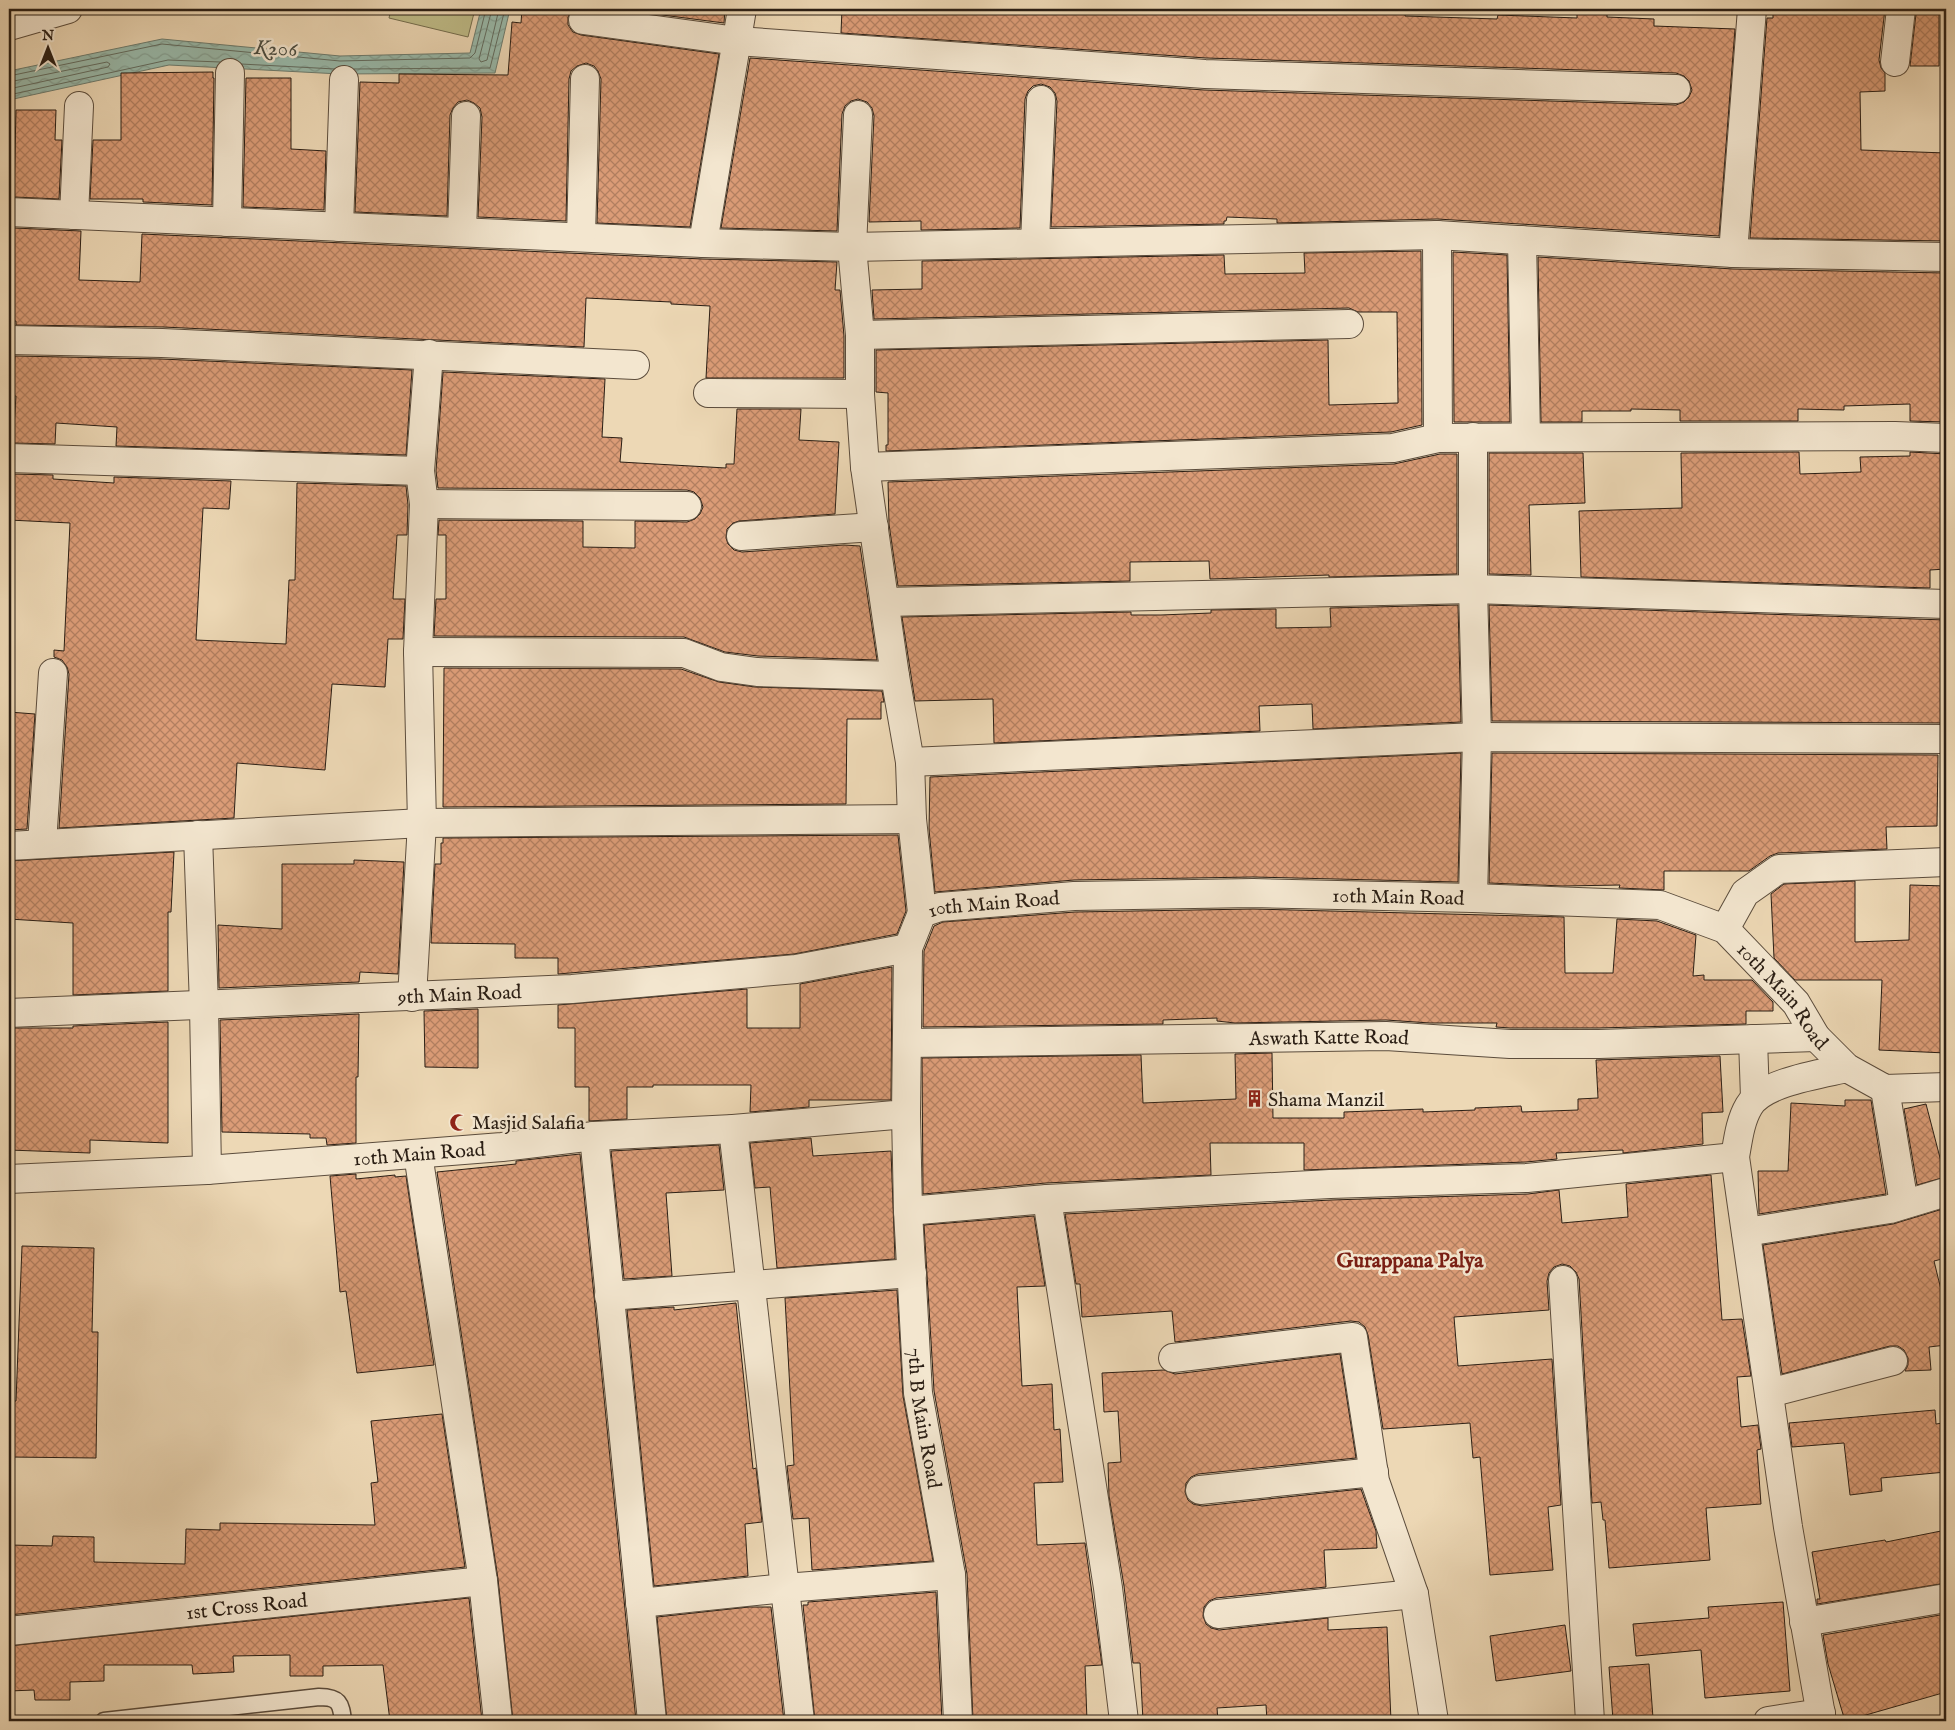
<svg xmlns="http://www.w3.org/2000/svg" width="1955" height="1730" font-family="'IM FELL English',serif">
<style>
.green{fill:#bfbc88;stroke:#746d4e}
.water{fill:url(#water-waves);stroke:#6d7c6f}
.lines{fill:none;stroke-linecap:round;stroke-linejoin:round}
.shore{stroke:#626c60;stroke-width:1}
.building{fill:url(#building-cross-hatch);stroke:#2a1e14}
.service-casing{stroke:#5b4c3c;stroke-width:19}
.minor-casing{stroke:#5b4c3c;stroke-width:30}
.tertiary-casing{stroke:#5b4c3c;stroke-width:30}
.service{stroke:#f3e6cf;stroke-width:16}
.minor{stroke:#f3e6cf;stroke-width:28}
.tertiary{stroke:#f3e6cf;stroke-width:28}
.labels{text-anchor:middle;stroke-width:5;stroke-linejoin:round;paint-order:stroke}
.street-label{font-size:20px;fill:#2a1e14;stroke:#f3e6cf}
.poi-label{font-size:20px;fill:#2a1e14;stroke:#f3e6cf;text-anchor:start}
.water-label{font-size:21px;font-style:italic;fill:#4b4d41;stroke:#f3e6cf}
.neighbourhood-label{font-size:21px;font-weight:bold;fill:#7a1f14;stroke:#f3e6cf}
</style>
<defs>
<pattern id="water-waves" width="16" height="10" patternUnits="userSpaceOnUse" patternTransform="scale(1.25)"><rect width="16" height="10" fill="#99baab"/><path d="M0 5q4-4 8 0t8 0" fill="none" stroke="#849f92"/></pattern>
<pattern id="building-cross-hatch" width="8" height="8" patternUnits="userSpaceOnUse" patternTransform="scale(1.25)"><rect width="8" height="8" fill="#db9c77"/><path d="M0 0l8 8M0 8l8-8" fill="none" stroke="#b27f60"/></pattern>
</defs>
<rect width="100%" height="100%" fill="#edd8b5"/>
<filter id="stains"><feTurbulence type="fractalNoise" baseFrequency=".004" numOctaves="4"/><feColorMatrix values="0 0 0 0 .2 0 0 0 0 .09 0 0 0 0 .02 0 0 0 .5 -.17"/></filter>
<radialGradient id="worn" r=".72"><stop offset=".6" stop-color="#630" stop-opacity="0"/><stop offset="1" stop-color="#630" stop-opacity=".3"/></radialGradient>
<path class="green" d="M391,9H475L468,37L389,18Z"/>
<path class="water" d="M481,9H510L495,73L340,74L169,65L9,100V71L162,39L340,56L470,53Z"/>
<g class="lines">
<g class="shore">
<path d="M492,9L479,59L481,62L487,60L499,9"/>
<path d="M241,64L335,69"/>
<path d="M354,69L490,68L505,9"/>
<path d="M9,76L162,44L340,61L470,58L475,53L486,9"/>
<path d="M9,82L107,62L110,64L108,67L9,89"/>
<path d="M9,95L168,60L220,62"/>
</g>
</g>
<g class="building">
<path d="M522,9H573L568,17V25L573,32L581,35L719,54L690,227L597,223L601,79L598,71L594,66L586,63L577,66L571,71L569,79L566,221L478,217L482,117L480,108L474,103L467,100L458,102L453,108L450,115L447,216L355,212L360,82L399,83V74L508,75L512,22L521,23Z"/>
<path d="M616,9H725L724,23Z"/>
<path d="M842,9H1406L1405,16L1497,19L1498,15L1577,18V13L1607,14V17L1654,19V26L1735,29L1719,236L1437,219L1277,223V219L1227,217L1226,221H1224V224L1051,227L1057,101L1055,93L1050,87L1041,84L1033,86L1028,91L1025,99L1020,228L921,230V221L869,222L874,116L872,108L867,102L858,99L851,101L845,106L842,114L837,231L721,228L750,58L1204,90L1676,105L1684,102L1689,97L1692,90L1689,81L1684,76L1676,73L1206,58L841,33Z"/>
<path d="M1773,9H1885L1879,60L1881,68L1885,73V91L1860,92L1861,150L1946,153V241L1750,238L1767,18H1773Z"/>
<path d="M1916,14H1939V66H1910Z"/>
<path d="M213,72V78H214L212,205L143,202V199H90L93,140H121V73Z"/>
<path d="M246,78H291V149L326,151L324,210L243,207Z"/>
<path d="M16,110H56L55,140H62L59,199L14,197Z"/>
<path d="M14,228L81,231L79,280L140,282L142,234L703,259L837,262L835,290H840L844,336V378H706L710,306L671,304V302L586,298L584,347L163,327L16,325V321H9V233H14Z"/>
<path d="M1421,251L1422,425L1391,432L886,451V445H888V393L876,392V350L1328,340L1329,405L1398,403L1397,312H1358L1349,308L874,319L872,290L922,289V261L1224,255L1225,274L1305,273L1304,253Z"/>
<path d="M1453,252L1507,255L1510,422H1454Z"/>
<path d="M1538,257L1733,269L1946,273V295H1943L1945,422L1910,421V404L1844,406V410L1798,409V421H1680V410L1631,409V411H1582V422H1541Z"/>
<path d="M15,356L161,359L412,370L406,455L116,446L117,427L56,423L55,444L13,443L16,396H12Z"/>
<path d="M443,372L605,379L602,437L622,438L620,462L726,468V464H734L737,409H801L799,440L839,442L835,514L739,521L733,523L727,529L726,538L728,544L734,550L742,552L844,545L860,546L877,660L758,656L725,652L684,637L434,636L436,599H446V535H438L439,520L583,521V547L635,548V521L687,522L695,519L700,514L703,507L700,498L694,492L687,490L438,488L436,471Z"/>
<path d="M1799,452L1800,474L1861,472L1860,457L1910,456V452L1946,454V569L1930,570V588L1581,577L1579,511L1682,508L1681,453Z"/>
<path d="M1489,453H1583L1585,503L1529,505L1531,575L1489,574Z"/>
<path d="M1440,454H1457V574L1329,577V575L1210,579L1209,561L1130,562V581L898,586L889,524L888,482L1394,464Z"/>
<path d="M12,474L53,475V479L114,483V477L231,481L229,509L203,508L196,640L286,644L289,580H295L297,483L406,486L408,505L407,535H397L393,599H405L403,639H388L385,687L332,684L325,770L237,763L234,818L59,828L69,674L67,667L62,660L54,657V650L64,651L70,523L9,520V481H12Z"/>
<path d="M1458,605L1461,722L1313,729L1312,704L1259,706L1260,731L994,743L993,699L915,701L902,617L1131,612V615H1161L1211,613V610L1276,609V628L1331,627L1330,608Z"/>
<path d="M1489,605L1946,620V682H1944L1945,723L1492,721Z"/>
<path d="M444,668L681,669L719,682L755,687L882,691L884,702H881V719H847L846,804L443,807Z"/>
<path d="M9,712L35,714L27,829L9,830Z"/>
<path d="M1461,753L1458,882L1253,877L1074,880L935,892L929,829L930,777Z"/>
<path d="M1492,753L1938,755L1937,826L1886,827L1887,849L1778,853L1770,856L1749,871H1664V890L1619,888L1620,885L1563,886L1489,883Z"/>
<path d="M898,835L906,911L897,934L794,954L558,974V958H515V944L431,943L435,864H441V843H443V838Z"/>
<path d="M174,852L171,912H168V991L73,995V923L9,919V861Z"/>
<path d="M354,860L404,862L398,974L360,972L359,982L219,988L218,925L282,929V864H354Z"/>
<path d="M1855,881V942L1909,940L1910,885L1946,886V1053L1879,1050L1882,980H1795L1774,958L1771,894L1784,884Z"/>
<path d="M1253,909L1564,917L1565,973H1613L1617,919L1657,921L1696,935L1693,976L1704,975V980H1752L1773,1002V1011H1746V1024L1599,1028H1510L1496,1027L1497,1023H1430L1386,1020L1235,1023L1217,1021V1018L1163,1020V1024L923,1027L924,951L934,926L943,922L1075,912Z"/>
<path d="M892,967L891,1100H809V1107L750,1112L751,1085H653V1087H627V1119L589,1121V1087H575V1028H558V1005L747,989V1028H800V984Z"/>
<path d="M478,1009V1068L425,1067L424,1011Z"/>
<path d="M359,1014L358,1077H356V1143L327,1145L326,1138H310V1134L222,1132L220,1020Z"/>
<path d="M168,1022V1143L90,1140V1153L9,1150V1028H73V1026Z"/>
<path d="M1272,1053L1273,1118H1344V1112L1423,1109V1112L1475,1110V1108L1521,1106L1522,1112L1578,1110V1099L1598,1098L1596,1060L1720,1056L1723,1112L1702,1113L1703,1144L1623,1153V1150L1556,1153L1557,1159L1526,1162L1304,1170V1143H1210L1211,1175L1046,1183L923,1194L922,1058L1141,1055L1143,1103L1236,1099L1235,1054Z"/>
<path d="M1845,1100H1871L1886,1194L1759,1214L1758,1171H1788L1791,1103L1845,1106Z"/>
<path d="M1926,1104L1945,1177L1917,1185L1904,1109Z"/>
<path d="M811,1138L813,1156L891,1151L895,1259L777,1268L770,1187L755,1188L750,1143Z"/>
<path d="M719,1145L724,1190L666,1193L672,1276L624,1279L611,1151Z"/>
<path d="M580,1154L636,1721H513L498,1579L437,1172L516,1164V1161Z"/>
<path d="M356,1174V1179L395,1175V1177L406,1176L434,1365L357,1373L346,1291L340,1292L330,1176Z"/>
<path d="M1711,1175L1722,1320L1742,1319L1751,1376L1737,1377L1741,1427L1758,1425L1761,1449L1757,1450L1761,1504L1706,1508L1710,1560L1609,1568L1605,1520H1603L1601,1502L1592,1503L1579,1279L1576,1272L1570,1266L1562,1264L1554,1267L1549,1273L1547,1281L1549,1310L1454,1317L1458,1366L1552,1359L1561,1505L1548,1507L1553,1570L1490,1575L1480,1457L1473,1458L1470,1423L1383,1429L1368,1335L1365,1327L1359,1322L1351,1321L1175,1342L1172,1311L1082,1317L1080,1284H1076L1065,1214L1331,1200L1528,1194L1559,1190L1562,1223L1628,1217L1626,1184Z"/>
<path d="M1946,1208V1258L1934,1261L1944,1302L1946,1322V1345L1929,1347L1931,1370L1905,1371L1908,1365V1358L1904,1350L1898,1346H1890L1782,1374L1763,1245L1893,1224Z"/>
<path d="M1034,1216L1045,1286L1017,1287L1022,1386L1052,1384L1054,1430L1060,1429L1063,1482L1034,1483L1037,1545L1085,1543L1102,1665L1085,1666L1087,1721H973L967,1574L934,1391L924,1225Z"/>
<path d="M22,1246L94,1248L92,1332H98L96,1458L10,1457L12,1401H16Z"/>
<path d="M897,1290L903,1396L933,1561L812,1570L809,1518L793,1519L787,1466L794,1465L785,1298Z"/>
<path d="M736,1303L753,1469L756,1468L762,1522L745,1524L748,1576L654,1586L627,1310L674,1307V1310Z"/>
<path d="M1340,1354L1356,1458L1198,1474L1191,1477L1186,1483L1185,1492L1188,1500L1193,1504L1202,1506L1361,1489L1376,1531L1377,1548L1324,1550L1326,1587L1216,1598L1209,1601L1204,1607L1203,1616L1206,1624L1211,1628L1219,1630L1328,1618V1630L1387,1627L1391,1721H1267L1266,1705L1217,1708L1218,1721H1143L1140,1663H1133L1124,1586L1109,1496L1108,1463L1121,1462L1118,1411L1104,1412L1102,1373L1164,1370L1175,1374Z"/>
<path d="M1935,1410L1936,1424L1943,1423L1946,1472L1881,1478L1882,1491L1850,1495L1844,1443L1792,1447L1789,1423Z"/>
<path d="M442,1414L465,1567L9,1615L10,1545L52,1546L53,1536L94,1537V1562L185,1564L186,1529L220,1530V1523L375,1525L371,1483L378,1482L371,1421Z"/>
<path d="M1946,1530V1583L1817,1604V1599H1820L1812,1552L1885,1540L1886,1542Z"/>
<path d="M936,1592L942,1721H815L803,1605H808V1602Z"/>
<path d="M469,1598L482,1721H390L383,1665L323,1666V1676H290V1655L233,1656L234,1672L193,1674L192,1665H104V1681L70,1682V1700H35L34,1690L9,1691V1646Z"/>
<path d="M1783,1602L1790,1691L1705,1698L1701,1650L1636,1656L1633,1624L1709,1618L1708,1607Z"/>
<path d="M749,1607H771L784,1721H667L657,1617Z"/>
<path d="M1946,1614V1692L1845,1721L1828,1664L1823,1635Z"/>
<path d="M1565,1625L1571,1671L1496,1681L1490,1636Z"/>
<path d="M1649,1664L1653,1718L1613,1720L1609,1667Z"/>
</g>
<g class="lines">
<defs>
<path id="service" d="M104,1721L319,1697C339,1697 341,1703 343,1721"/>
<g id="minor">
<path d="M583,20L737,41L1205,74L1676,89"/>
<path d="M9,26L68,9"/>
<path d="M1895,62L1901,9"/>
<path d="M858,115L852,247L860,335V394L865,467L895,676L910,762L912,819L922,913"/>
<path d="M9,212L703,243L852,247L1437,235L1733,253L1946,257"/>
<path d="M74,215L79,106"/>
<path d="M227,222L230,73"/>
<path d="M339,227L344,80"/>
<path d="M462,231L466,116"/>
<path d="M1437,235L1438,438"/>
<path d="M581,237L585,79"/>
<path d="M1522,240L1526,437"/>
<path d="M703,243L742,9"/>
<path d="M1035,243L1041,100"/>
<path d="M1733,253L1752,9"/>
<path d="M860,335L1349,324"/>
<path d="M9,340L162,343L635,365"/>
<path d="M708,393L860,394"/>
<path d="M9,458L420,471"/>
<path d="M865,467L1393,448L1438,438L1895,436L1946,438"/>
<path d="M424,504L687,506"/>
<path d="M741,536L874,527"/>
<path d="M885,602L1473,589L1946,604"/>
<path d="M418,652L684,653L721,667L757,672L895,676"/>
<path d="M910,762L1477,737L1946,739"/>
<path d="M198,835L204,1006L207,1170"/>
<path d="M42,844L53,673"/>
<path d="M9,846L422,823L912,819"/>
<path d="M1473,898L1477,737L1473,589V437"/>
<path d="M1725,929L1745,893L1779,869L1946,862"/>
<path d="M412,997L422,823L418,652L424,504L420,471L429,354"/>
<path id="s1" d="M9,1013L572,989L796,969L908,948"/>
<path d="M1753,1039L1755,1098"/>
<path id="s2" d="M907,1043L1386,1036L1510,1044H1599L1816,1037"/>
<path d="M1885,1089L1904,1204"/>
<path id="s3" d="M906,1114L908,1211L918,1393L951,1575L958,1721"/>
<path d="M733,1129L800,1721"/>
<path d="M594,1136L652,1721"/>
<path d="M418,1154L483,1581L498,1721"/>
<path d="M1047,1199L1108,1588L1124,1721"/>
<path d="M908,1211L1047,1199L1330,1184L1527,1178L1735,1157"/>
<path d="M1746,1232L1890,1209L1946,1192"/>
<path d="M1563,1280L1590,1721"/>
<path d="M609,1296L912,1273"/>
<path d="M1173,1358L1353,1337L1375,1481L1414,1594L1434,1721"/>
<path d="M1769,1393L1893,1361"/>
<path d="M1200,1490L1374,1472"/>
<path d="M640,1603L785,1588L951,1575"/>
<path d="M1218,1614L1414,1594"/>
<path d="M1804,1622L1946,1598"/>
<path id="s4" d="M9,1631L483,1581"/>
<path d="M1768,1721L1821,1713"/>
<path d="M1822,1721L1788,1527L1735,1157C1738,1140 1740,1121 1749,1106C1763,1082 1821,1074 1847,1068"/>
</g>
<g id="tertiary">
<path id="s5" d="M9,1179L207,1170L502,1147L594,1136L733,1129L906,1114L908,948L922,913L940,907L1074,896L1253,893L1473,898L1660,905L1725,929L1796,1003L1816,1037L1847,1068L1885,1089L1946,1087"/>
</g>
</defs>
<use href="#service" class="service-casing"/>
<use href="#minor" class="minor-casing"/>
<use href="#tertiary" class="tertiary-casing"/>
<use href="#service" class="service"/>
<use href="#minor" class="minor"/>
<use href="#tertiary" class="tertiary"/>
</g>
<defs>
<symbol id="building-bare" viewBox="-9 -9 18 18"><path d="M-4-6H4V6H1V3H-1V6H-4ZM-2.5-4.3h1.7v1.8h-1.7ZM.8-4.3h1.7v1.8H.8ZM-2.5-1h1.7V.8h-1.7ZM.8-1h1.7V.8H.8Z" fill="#8f2418" stroke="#f3e6cf" stroke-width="2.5" paint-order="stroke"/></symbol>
<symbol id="mosque-bare" viewBox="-9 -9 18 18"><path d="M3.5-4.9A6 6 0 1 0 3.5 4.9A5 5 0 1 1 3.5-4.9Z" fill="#8f2418" stroke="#f3e6cf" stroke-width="2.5" paint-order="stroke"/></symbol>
</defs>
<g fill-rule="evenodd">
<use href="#building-bare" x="1242" y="1086" width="25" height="25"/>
<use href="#mosque-bare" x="446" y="1110" width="25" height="25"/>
</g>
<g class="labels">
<g class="street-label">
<text dy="7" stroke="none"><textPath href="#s5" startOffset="1581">10th Main Road</textPath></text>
<text dy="7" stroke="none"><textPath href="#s5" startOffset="1176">10th Main Road</textPath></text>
<text dy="7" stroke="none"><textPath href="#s1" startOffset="451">9th Main Road</textPath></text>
<text dy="7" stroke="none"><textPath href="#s5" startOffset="2001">10th Main Road</textPath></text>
<text dy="7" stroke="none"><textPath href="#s2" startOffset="422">Aswath Katte Road</textPath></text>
<text dy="7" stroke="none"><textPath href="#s5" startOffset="411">10th Main Road</textPath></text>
<text dy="7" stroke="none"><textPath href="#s3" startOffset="305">7th B Main Road</textPath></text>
<text dy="7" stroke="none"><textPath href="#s4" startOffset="239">1st Cross Road</textPath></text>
</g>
<g class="poi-label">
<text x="1268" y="1106">Shama Manzil</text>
<text x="472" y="1129">Masjid Salafia</text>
</g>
<g class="water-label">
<text transform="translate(276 48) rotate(3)" y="7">K206</text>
</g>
<g class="neighbourhood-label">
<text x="1410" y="1267">Gurappana Palya</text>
</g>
</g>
<rect width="1955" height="1730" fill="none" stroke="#edd8b5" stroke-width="30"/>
<rect x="10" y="10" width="1935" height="1710" fill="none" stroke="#2a1e14" stroke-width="2.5"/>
<rect x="15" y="15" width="1925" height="1700" fill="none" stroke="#2a1e14"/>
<g transform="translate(48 48)" stroke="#f3e6cf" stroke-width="4" paint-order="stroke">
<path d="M0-4L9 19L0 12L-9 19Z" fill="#2a1e14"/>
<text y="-8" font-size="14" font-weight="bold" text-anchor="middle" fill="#2a1e14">N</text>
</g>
<rect width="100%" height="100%" filter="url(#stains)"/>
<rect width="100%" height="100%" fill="url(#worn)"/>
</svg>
